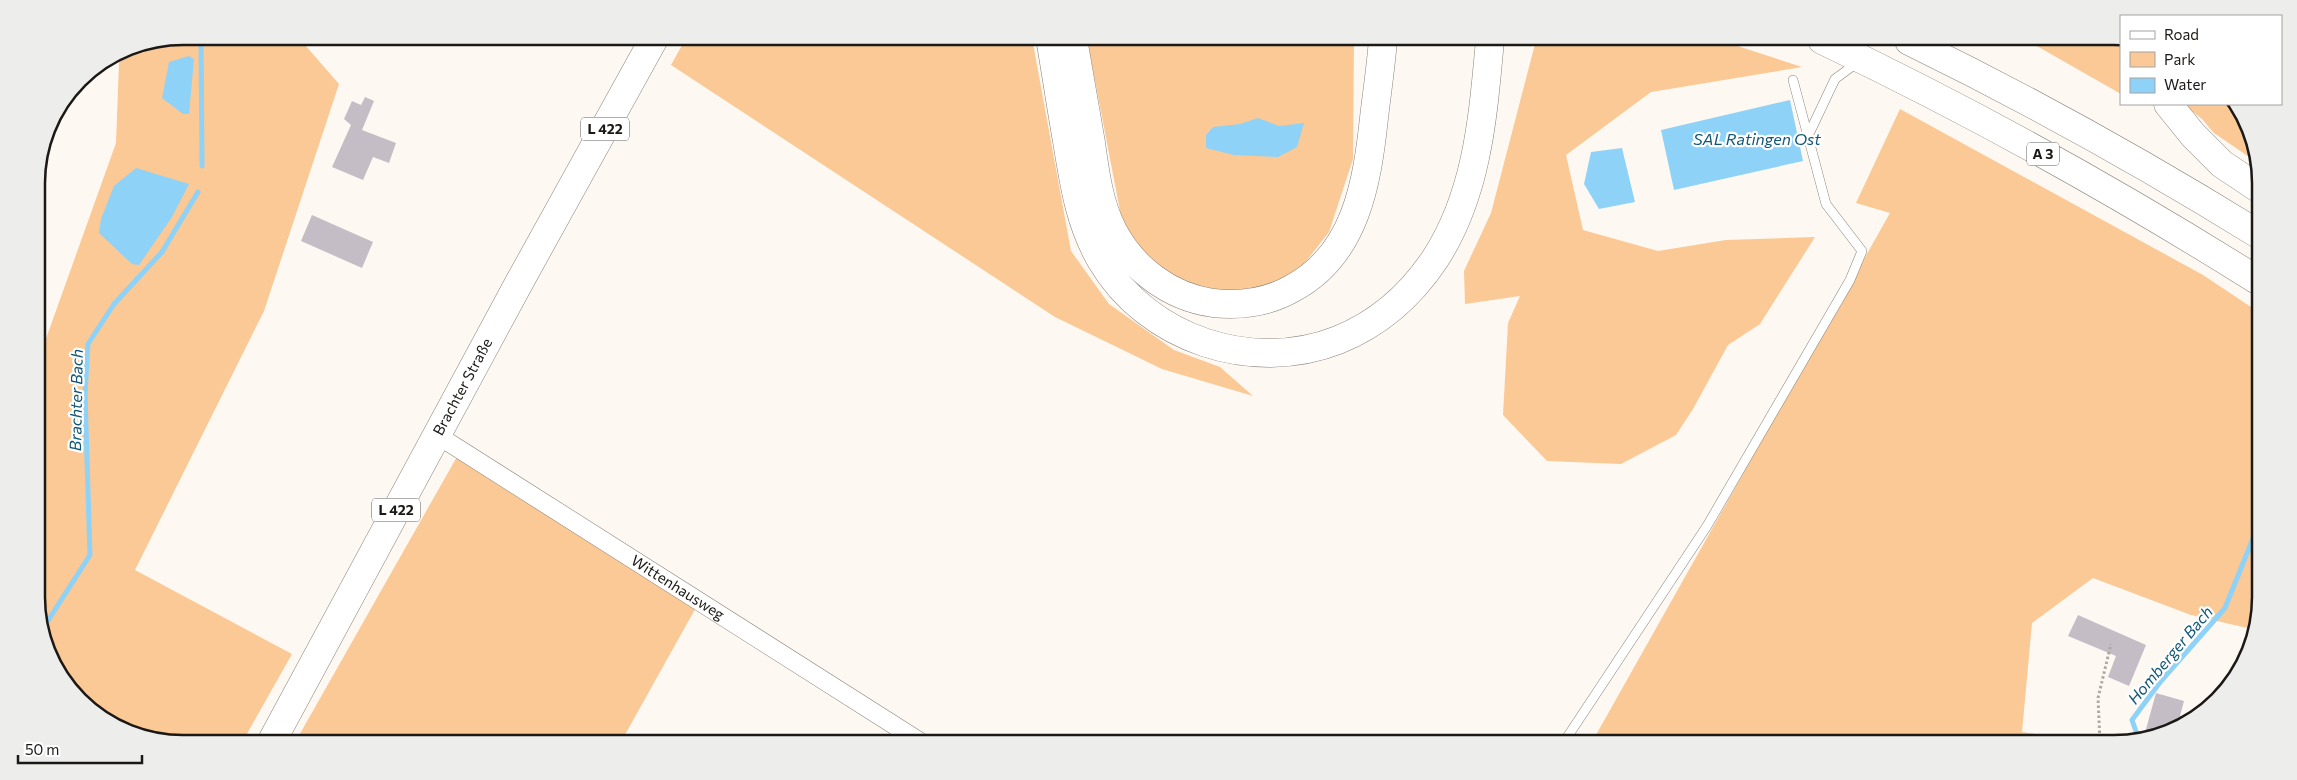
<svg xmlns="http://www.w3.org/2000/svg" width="2297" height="780" font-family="Commissioner,sans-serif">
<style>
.green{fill:#fac995}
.water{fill:#8ed2f8}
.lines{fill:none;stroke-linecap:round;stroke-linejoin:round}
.stream{stroke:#8ed2f8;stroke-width:5}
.building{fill:#c4bdc6}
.service-casing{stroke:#89827b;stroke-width:10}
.minor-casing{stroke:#89827b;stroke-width:19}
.primary-casing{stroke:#89827b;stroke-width:29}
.motorway-casing{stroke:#89827b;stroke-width:29}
.path{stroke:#aea9a4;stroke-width:3;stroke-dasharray:2.5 2.5;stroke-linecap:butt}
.service{stroke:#fff;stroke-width:9}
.minor{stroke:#fff;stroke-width:18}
.primary{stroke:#fff;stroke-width:28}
.motorway{stroke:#fff;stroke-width:28}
.labels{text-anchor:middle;stroke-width:4.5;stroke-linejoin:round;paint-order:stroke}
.shield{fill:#fff;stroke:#5f5d5c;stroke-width:1}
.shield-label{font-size:14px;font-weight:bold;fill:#1b1816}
.street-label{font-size:15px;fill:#1b1816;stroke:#fff}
.water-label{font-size:16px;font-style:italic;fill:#115777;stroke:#fff}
.rim{fill:none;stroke:#1b1816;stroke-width:2.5}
</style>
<rect width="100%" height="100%" fill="#fef8f2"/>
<g class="green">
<path d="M183,36L298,37L339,84L264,311L135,570L292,654L244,739H145L73,694L39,625L38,361L116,143L119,63L117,54L127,47Z"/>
<path d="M686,38H1032L1071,251L1109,304L1174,350L1220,367L1253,396L1162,369L1055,317L671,65Z"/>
<path d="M1087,39H1354L1353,159L1329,232L1297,273L1251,292L1217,293L1181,279L1151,262L1122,221Z"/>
<path d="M1536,40H1719L1802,67L1651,92L1566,155L1583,230L1658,251L1726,240L1815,237L1760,324L1728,345L1693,409L1676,435L1621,464L1547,461L1503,415L1508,323L1520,296L1465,304L1464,271L1491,213Z"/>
<path d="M2028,41H2120L2121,94Z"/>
<path d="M2183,104H2233L2258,155V163L2214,133L2202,119Z"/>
<path d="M1900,109L2203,275L2257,311L2256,630L2191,615L2093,578L2032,623L2022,732L2091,742V743L1592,742L1890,213L1856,203Z"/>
<path d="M458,455L698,604L622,740L297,739Z"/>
</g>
<g class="water">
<path d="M189,56L194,59L189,114H183L162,98L169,62Z"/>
<path d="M1790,100L1803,161L1674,190L1661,130Z"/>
<path d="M1258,118L1279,126L1304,123L1297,147L1278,157L1234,155L1206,148V135L1213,127L1240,124Z"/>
<path d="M1622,148L1635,202L1599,209L1584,184L1591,152Z"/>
<path d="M136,168L189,184L172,217L139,265L132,264L99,233L101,219L114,186Z"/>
</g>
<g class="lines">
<g class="stream">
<path d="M201,36L202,166"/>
<path d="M42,630L90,555L85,394L88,344L114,304L162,252L198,192"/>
<path d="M2139,740L2132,720L2161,681L2225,608L2256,531"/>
</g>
</g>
<g class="building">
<path d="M365,97L374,101L362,130L396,143L389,163L373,157L363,180L332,167L351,125L344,119L352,101L361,105Z"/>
<path d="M312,215L373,242L362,268L301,241Z"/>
<path d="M2078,615L2146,645L2129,686L2108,677L2116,656L2068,636Z"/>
<path d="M2156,693L2184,701L2180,716L2192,719L2161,736L2143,740Z"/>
</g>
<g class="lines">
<defs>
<g id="service">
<path d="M1808,136L1835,79L1858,62"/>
<path d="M1564,742L1707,526L1850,280L1862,251L1826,204L1793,80"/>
</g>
<g id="minor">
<path id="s1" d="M437,435L919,741"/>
</g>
<g id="primary">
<path id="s2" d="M273,739L520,281L655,37"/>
</g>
<g id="motorway">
<path d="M1050,38C1056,73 1061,107 1067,141C1074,183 1079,222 1101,260C1147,339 1252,374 1338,340C1378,324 1411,295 1435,259C1478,193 1483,115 1490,40"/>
<path d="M1073,39C1079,73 1085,108 1091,143C1095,172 1099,204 1113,231C1133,269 1170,297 1213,303C1241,306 1269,302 1293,288C1356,254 1367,183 1374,118C1377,92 1381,66 1383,39"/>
<path d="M1822,40C1971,111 2117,192 2257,280"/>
<path d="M1909,41C2028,99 2145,164 2258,234"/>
<path d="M2168,104L2193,135L2222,164L2258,188"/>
</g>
</defs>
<use href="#service" class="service-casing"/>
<use href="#minor" class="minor-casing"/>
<use href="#primary" class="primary-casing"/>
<use href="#motorway" class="motorway-casing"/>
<path class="path" d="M2100,743L2098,698L2111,644"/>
<use href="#service" class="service"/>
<use href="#minor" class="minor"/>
<use href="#primary" class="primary"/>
<use href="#motorway" class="motorway"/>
</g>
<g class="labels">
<g class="shield">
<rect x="581" y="117.5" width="48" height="23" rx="4"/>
<rect x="2027" y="142.5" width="32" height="23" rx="4"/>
<rect x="372" y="498.5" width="48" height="23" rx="4"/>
</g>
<g class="shield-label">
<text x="605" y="134">L 422</text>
<text x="2043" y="159">A 3</text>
<text x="396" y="515">L 422</text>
</g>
<g class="street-label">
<text dy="5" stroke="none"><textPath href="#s2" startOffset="400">Brachter Straße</textPath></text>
<text dy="5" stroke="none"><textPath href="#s1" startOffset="285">Wittenhausweg</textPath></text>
</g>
<g class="water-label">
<text x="1757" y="145">SAL Ratingen Ost</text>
<text transform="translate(76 400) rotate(-89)" y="6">Brachter Bach</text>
<text transform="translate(2170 655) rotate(-50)" y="6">Homberger Bach</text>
</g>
</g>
<path d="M0 0H2297V780H0ZM183 45H2114A138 138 0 0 1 2252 183V597A138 138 0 0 1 2114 735H183A138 138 0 0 1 45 597V183A138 138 0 0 1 183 45Z" fill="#ededec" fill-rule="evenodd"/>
<path class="rim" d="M183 45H2114A138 138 0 0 1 2252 183V597A138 138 0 0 1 2114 735H183A138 138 0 0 1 45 597V183A138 138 0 0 1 183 45Z"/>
<rect x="2120" y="15" width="162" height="90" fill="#ffffff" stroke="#a4a3a2"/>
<rect x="2130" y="31" width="25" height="8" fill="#ffffff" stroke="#a4a3a2"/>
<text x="2164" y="40" font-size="15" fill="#1b1816">Road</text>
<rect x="2130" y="52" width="25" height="15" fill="#fac995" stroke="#a4a3a2"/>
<text x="2164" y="65" font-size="15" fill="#1b1816">Park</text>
<rect x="2130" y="78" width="25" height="15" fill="#8ed2f8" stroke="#a4a3a2"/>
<text x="2164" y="90" font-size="15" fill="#1b1816">Water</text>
<path d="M18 755v8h124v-8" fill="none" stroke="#1b1816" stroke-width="2.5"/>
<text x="25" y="755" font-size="15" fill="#1b1816" stroke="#ffffff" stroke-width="4" paint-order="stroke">50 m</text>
</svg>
